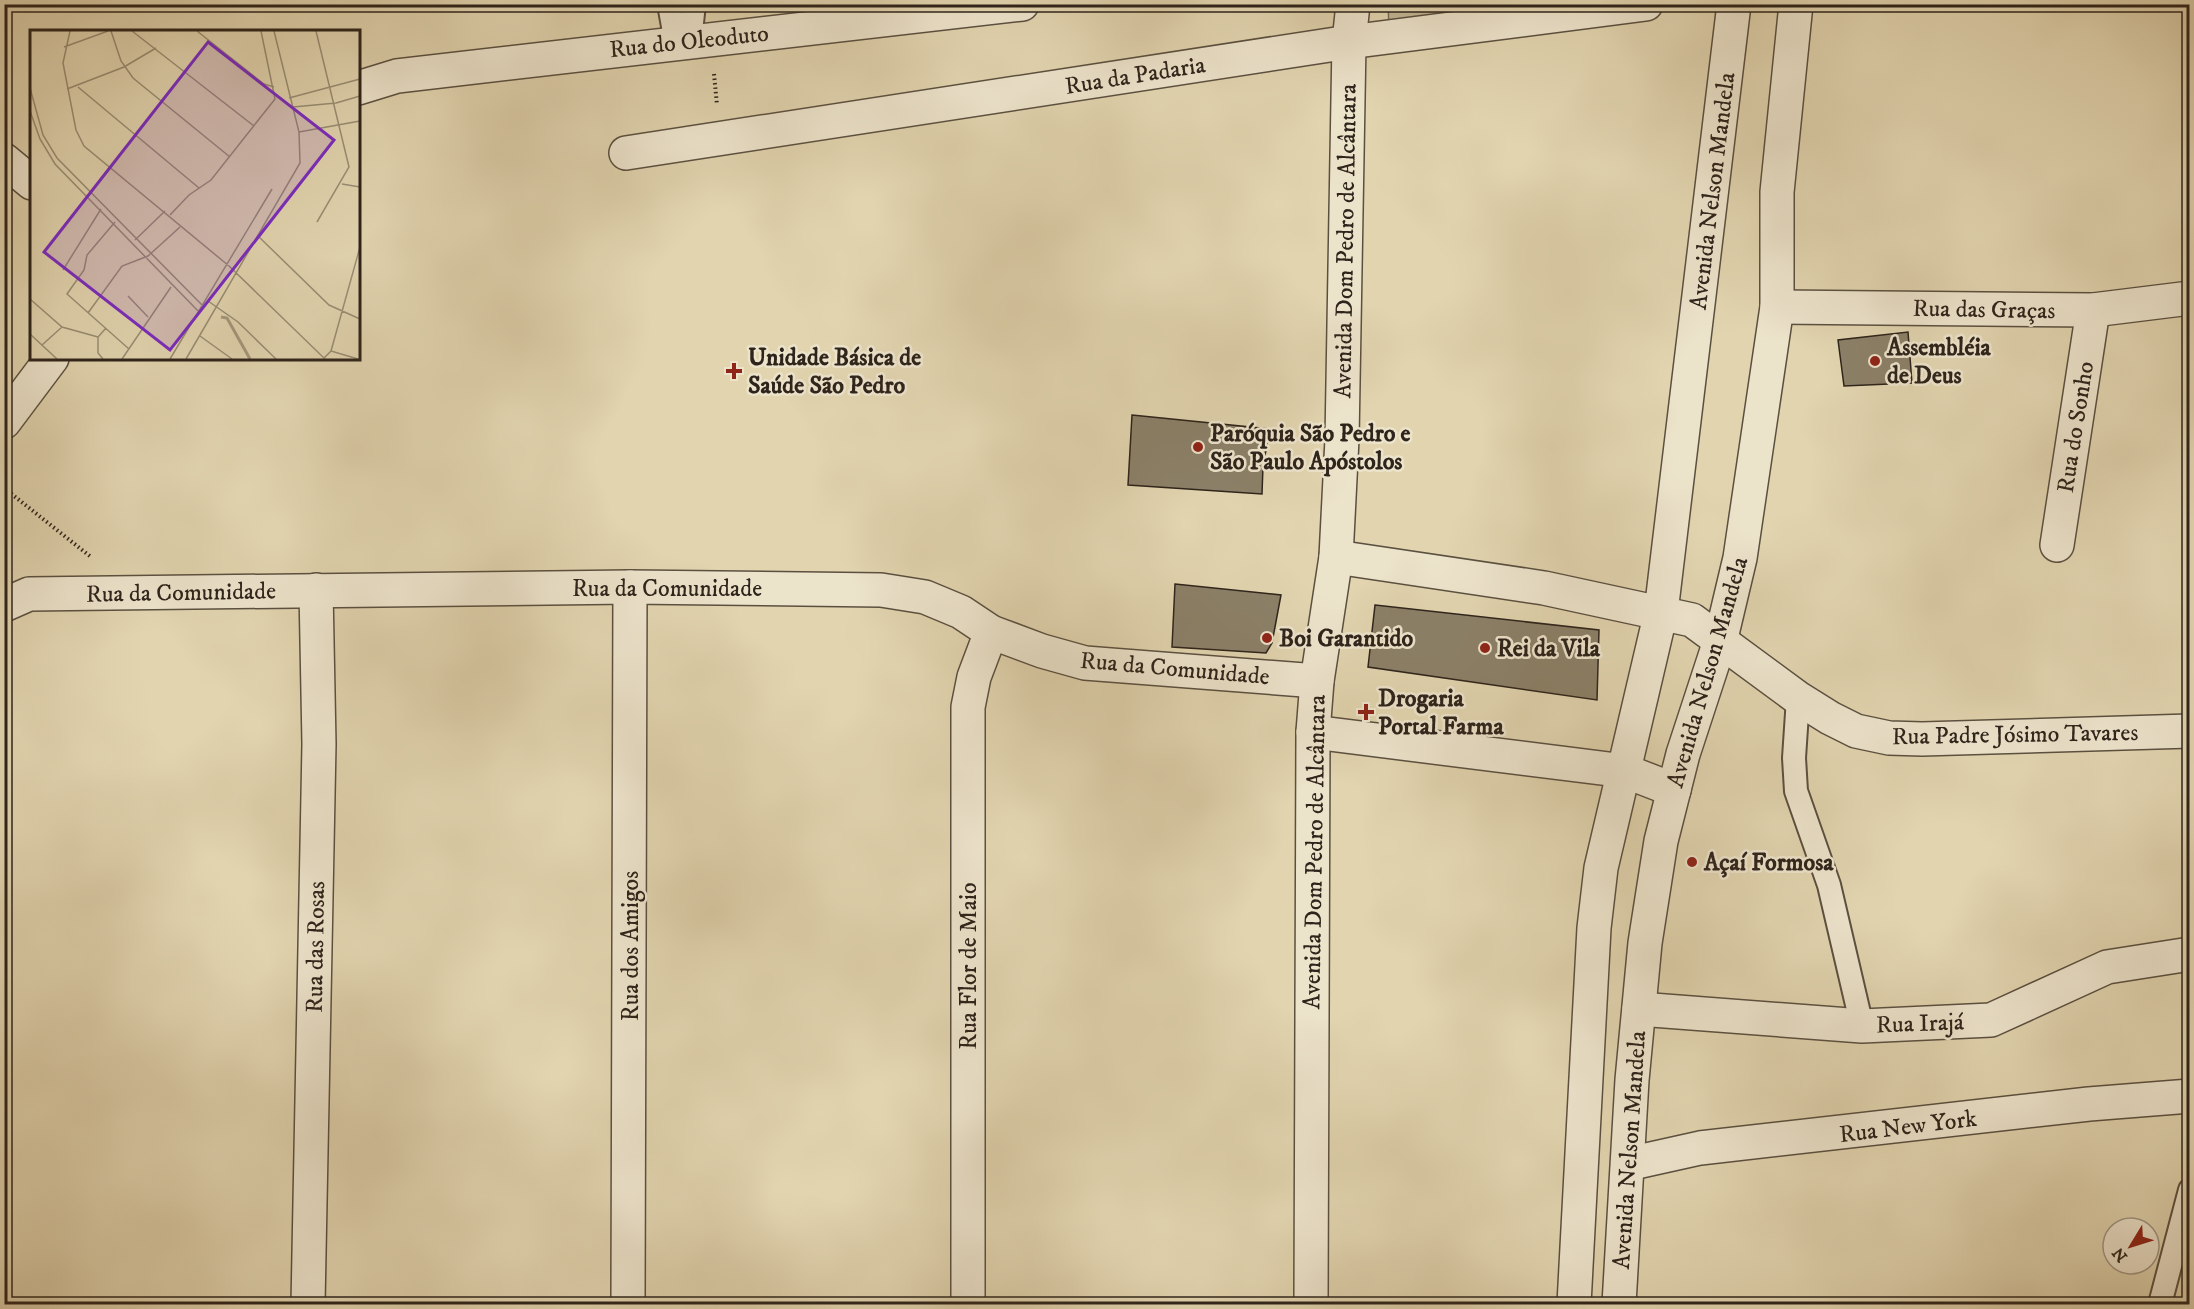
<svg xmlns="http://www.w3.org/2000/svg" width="2194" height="1309" font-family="'IM FELL DW Pica',serif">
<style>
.green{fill:#c3b696;stroke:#786d58;stroke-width:1.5}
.building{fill:#8b8068;stroke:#2e241b;stroke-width:1.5}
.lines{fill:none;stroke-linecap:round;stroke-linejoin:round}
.service-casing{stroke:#5b5040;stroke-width:26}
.minor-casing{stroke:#5b5040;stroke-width:36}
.tertiary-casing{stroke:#5b5040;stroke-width:36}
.path{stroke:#2e241b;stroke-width:4;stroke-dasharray:1.5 3;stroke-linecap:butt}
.service{stroke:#ece3cb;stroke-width:22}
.minor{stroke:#ece3cb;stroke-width:33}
.tertiary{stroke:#ece3cb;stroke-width:33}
.poi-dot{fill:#8f2418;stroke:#ece3cb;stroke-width:2}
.labels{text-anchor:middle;stroke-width:5;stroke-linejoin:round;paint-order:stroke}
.street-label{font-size:24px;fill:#2e241b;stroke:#ece3cb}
.poi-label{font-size:24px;font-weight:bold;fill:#2e241b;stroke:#ece3cb;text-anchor:start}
.inset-river{fill:none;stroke:#a4987d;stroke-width:3}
.inset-road{fill:none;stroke:#998e74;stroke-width:1.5}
.view{fill:#7b2cbf;fill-opacity:0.15;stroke:#7b2cbf;stroke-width:3}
.inset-edge{fill:none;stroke:#2e241b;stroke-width:3}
</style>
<rect width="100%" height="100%" fill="#e1d4af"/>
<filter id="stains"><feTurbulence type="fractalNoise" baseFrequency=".00333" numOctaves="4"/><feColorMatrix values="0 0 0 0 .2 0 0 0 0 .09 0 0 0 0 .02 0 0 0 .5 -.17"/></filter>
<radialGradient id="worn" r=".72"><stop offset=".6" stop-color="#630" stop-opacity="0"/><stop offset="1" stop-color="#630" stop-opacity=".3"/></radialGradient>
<path class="green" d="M1388,4L1570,5L1389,28Z"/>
<g class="building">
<path d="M1908,332L1912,383L1844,386L1838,340Z"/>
<path d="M1132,415L1270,429L1263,466L1262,494L1128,485Z"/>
<path d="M1175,584L1281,595L1272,643L1266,653L1172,647Z"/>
<path d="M1375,605L1599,630L1597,700L1368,667Z"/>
</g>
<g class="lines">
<defs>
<g id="service">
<path d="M669,4L676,43"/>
<path d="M690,41L694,4"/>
<path d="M1798,698L1794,758L1796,791L1829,885L1862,1026"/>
<path d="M2160,1304L2190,1190"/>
</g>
<g id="minor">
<path d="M358,88L397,76L1022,4"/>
<path d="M626,153L1349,42L1646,4"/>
<path d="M4,160L32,183"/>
<path d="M1777,307L2093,310L2190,298"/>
<path d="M4,422L52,358"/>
<path d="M2057,545L2093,310"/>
<path d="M1336,557L1544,588L1692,620L1798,698L1830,718L1856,731L1889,738L1922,739L2190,731"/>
<path d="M4,605L29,594L630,587L881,590L925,597L961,612L991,632L1042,651L1085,663L1317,681"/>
<path d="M1313,732L1625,771L1674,790"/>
<path d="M1639,1009L1862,1026L1991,1020L2107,967L2190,954"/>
<path d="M1628,1164L1700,1148L2089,1104L2190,1096"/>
<path d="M308,1304L319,744L316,590"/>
<path d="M628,1304L630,587"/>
<path d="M968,1304V707L974,677L991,632"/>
<path d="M1574,1304L1594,928L1601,868L1661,612L1734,4"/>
<path d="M1619,1304L1632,1080L1645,943L1661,841L1683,754L1721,638L1740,558L1777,307V192L1796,4"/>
</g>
<path id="tertiary" d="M1311,1304L1313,732L1317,681L1336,557L1342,439L1349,42L1353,4"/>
</defs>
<use href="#service" class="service-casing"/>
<use href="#minor" class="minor-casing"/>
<use href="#tertiary" class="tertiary-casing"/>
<g class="path">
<path d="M714,74L717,105"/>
<path d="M4,488L91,557"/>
</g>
<use href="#service" class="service"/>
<use href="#minor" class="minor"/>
<use href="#tertiary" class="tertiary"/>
</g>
<g class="poi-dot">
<circle cx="1875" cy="361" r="6"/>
<path d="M731 362h6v6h6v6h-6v6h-6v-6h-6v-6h6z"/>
<circle cx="1198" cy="447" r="6"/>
<circle cx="1267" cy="638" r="6"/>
<circle cx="1485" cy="648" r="6"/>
<path d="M1363 703h6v6h6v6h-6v6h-6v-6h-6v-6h6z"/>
<circle cx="1692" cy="862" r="6"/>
</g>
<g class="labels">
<g class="street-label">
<text transform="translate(689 41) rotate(-6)" y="8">Rua do Oleoduto</text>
<text transform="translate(1135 75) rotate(-9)" y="8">Rua da Padaria</text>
<text transform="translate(1712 191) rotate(-83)" y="8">Avenida Nelson Mandela</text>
<text transform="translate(1345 241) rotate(-89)" y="8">Avenida Dom Pedro de Alcântara</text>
<text transform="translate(1984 309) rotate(1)" y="8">Rua das Graças</text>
<text transform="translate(2075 427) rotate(-81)" y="8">Rua do Sonho</text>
<text x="667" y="596">Rua da Comunidade</text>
<text transform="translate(181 592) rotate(-1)" y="8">Rua da Comunidade</text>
<text transform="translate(1175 668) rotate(5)" y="8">Rua da Comunidade</text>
<text transform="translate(1707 672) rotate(-74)" y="8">Avenida Nelson Mandela</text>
<text transform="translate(2015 734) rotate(-1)" y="8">Rua Padre Jósimo Tavares</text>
<text transform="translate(1314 852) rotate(-89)" y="8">Avenida Dom Pedro de Alcântara</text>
<text transform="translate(630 946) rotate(-90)" y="8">Rua dos Amigos</text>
<text transform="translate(315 947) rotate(-89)" y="8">Rua das Rosas</text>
<text transform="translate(968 966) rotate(-90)" y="8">Rua Flor de Maio</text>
<text transform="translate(1920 1023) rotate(-2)" y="8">Rua Irajá</text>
<text transform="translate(1908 1126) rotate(-7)" y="8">Rua New York</text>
<text transform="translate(1629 1150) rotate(-86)" y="8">Avenida Nelson Mandela</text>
</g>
<g class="poi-label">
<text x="1887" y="355">Assembléia<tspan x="1887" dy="28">de Deus</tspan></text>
<text x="748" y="365">Unidade Básica de<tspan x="748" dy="28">Saúde São Pedro</tspan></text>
<text x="1210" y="441">Paróquia São Pedro e<tspan x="1210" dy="28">São Paulo Apóstolos</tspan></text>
<text x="1279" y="646">Boi Garantido</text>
<text x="1497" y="656">Rei da Vila</text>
<text x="1378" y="706">Drogaria<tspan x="1378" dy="28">Portal Farma</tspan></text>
<text x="1704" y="870">Açaí Formosa</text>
</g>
</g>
<g transform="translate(30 30)">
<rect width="330" height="330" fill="#e1d4af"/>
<path class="inset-river" d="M191,287L197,288L220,329"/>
<path class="inset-road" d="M40,1L33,33L46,100L54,116L199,236L295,329M81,1L91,31L103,48L200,127M102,1L224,96M167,1L234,54L244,57M286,1L319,137L287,192M34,17L78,1M48,57L169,158M0,58L13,105L27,128L174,277M37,59L94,37L126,18M259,68L330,49M263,77L306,73L330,66M0,81L10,109L25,134L170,283M269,102L330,91M312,154L330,157M140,185L159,165L181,150L245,69L231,1M85,192L57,225L54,240L37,264L99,319M228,206L299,275L330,289M105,210L135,181M33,240L71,179M98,266L118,287M0,269L32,297L68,307M178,271L208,292L246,329M58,283L92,236L118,226L150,197M0,304L27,329M170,306L202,329M12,315L32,297M301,321L328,329M294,328L301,321L330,217M73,329L68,323V307L76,298M92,329L141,257M140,329L242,159M156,329L270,133L269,102L244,1"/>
<path class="view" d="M178,12L304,110L140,320L14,222Z"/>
<rect width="330" height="330" class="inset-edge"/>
</g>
<rect width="2194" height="1309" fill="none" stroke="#e1d4af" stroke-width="24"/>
<rect x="6" y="6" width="2182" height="1297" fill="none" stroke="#2e241b" stroke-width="3"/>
<rect x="12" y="12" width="2170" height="1285" fill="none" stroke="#2e241b" stroke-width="1.5"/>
<g transform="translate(2131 1246) rotate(232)"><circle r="28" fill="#ece3cb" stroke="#a09785" stroke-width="1.5"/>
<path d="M0-4.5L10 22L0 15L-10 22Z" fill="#8f2418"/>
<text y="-9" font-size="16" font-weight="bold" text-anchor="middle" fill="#2e241b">N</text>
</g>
<rect width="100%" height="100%" filter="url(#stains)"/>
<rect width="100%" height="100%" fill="url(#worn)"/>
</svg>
